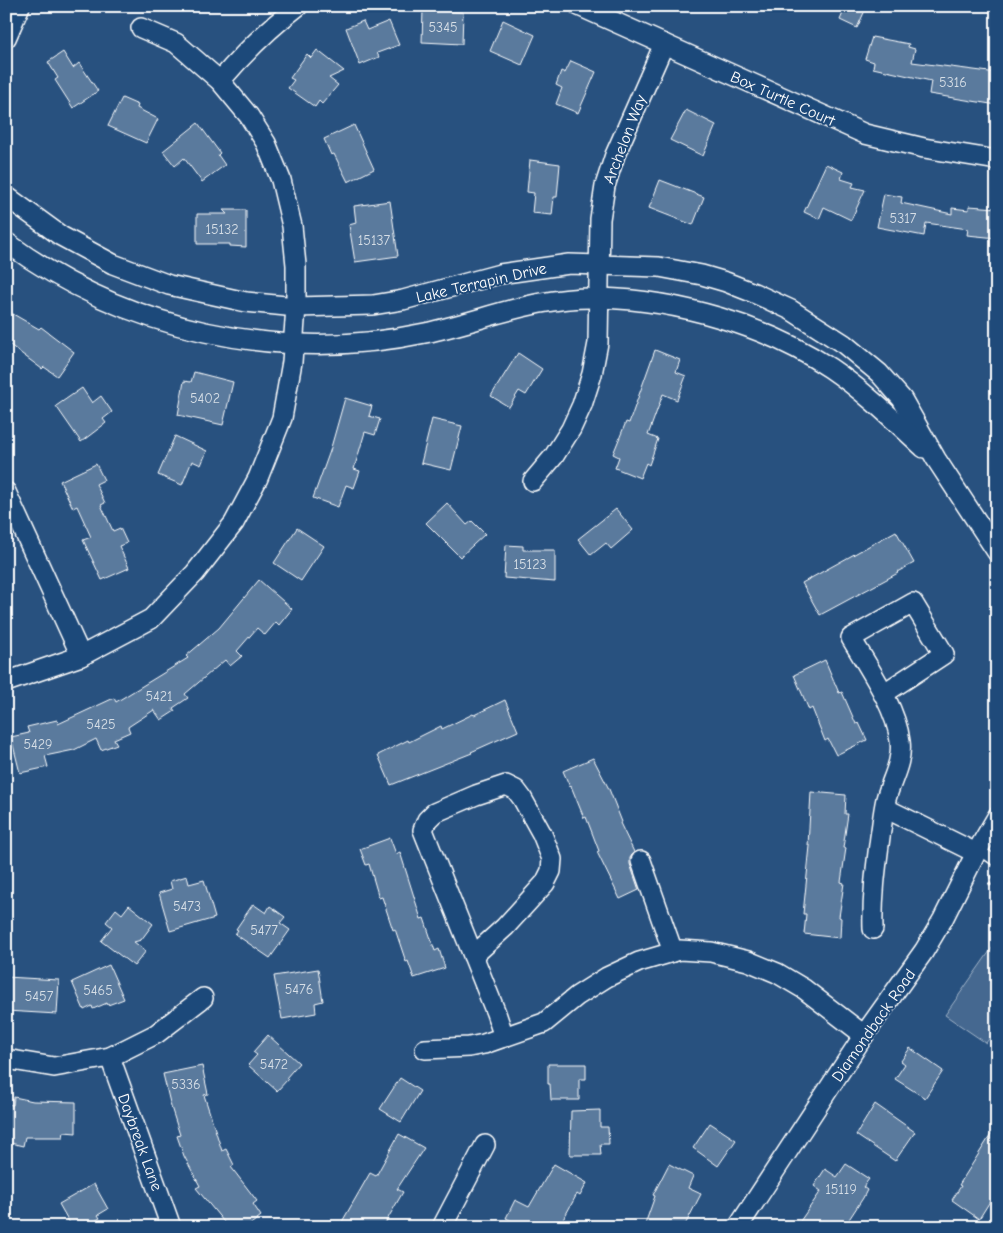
<svg xmlns="http://www.w3.org/2000/svg" width="1003" height="1233" font-family="'Comic Neue',sans-serif">
<style>
.green{fill:#446890;stroke:#a2b4c8}
.building{fill:#5a7a9d;stroke:#fff}
.lines{fill:none;stroke-linecap:round;stroke-linejoin:round}
.lane-casing{stroke:#fff;stroke-width:12}
.street-casing{stroke:#fff;stroke-width:22}
.path{stroke:#fff;stroke-width:3;stroke-dasharray:4 4;stroke-linecap:butt}
.lane{stroke:#1f4a7a;stroke-width:9}
.street{stroke:#1f4a7a;stroke-width:19}
.labels{text-anchor:middle;stroke-width:4;stroke-linejoin:round;paint-order:stroke}
.number-label{font-size:14px;fill:#d6dee6}
.street-label{font-size:16px;fill:#fff;stroke:#1f4a7a}
</style>
<rect width="100%" height="100%" fill="#28517f"/>
<filter id="ink" filterUnits="userSpaceOnUse"><feTurbulence type="fractalNoise" baseFrequency=".02" numOctaves="2"/><feDisplacementMap in="SourceGraphic" scale="10" xChannelSelector="R" yChannelSelector="G"/><feConvolveMatrix kernelMatrix="1 2 1 2 8 2 1 2 1" color-interpolation-filters="sRGB"/></filter>
<g filter="url(#ink)">
<path class="green" d="M997,941V1027L986,1043L945,1015Z"/>
<g class="building">
<path d="M846,6H867L857,28L840,20Z"/>
<path d="M423,10L463,12L462,44L422,42Z"/>
<path d="M503,20L535,35L522,65L490,51Z"/>
<path d="M363,21L367,30L389,21L399,45L377,53L379,57L360,65L346,28Z"/>
<path d="M872,37L909,44L908,47L915,49L912,62L997,73V105L929,94L931,81L873,68L874,62L865,59Z"/>
<path d="M317,50L344,71L329,78L338,85L322,104L319,101L315,107L288,88L294,80L290,78L307,54L311,58Z"/>
<path d="M63,52L73,68L79,63L98,91L73,108L55,80L58,78L48,62Z"/>
<path d="M571,61L596,72L578,113L556,104L562,88L556,85L561,71L565,73Z"/>
<path d="M122,98L138,105L137,108L158,119L146,143L108,126Z"/>
<path d="M686,110L716,125L703,156L670,140Z"/>
<path d="M198,123L220,153L218,155L225,165L202,182L184,158L175,166L163,151Z"/>
<path d="M354,125L374,169L348,182L334,154L331,155L324,139Z"/>
<path d="M530,160L560,164L557,197H554L552,215L532,213L534,193L527,192Z"/>
<path d="M826,164L843,172L841,179L854,183L852,187L865,190L851,220L824,207L819,219L804,212Z"/>
<path d="M660,180L704,197L693,225L649,208Z"/>
<path d="M884,194L902,197L901,203L952,214V208L969,210V206L997,208V238L967,235L968,229L926,223L924,236L877,227Z"/>
<path d="M390,201L398,256L355,262L349,225L356,223L354,206Z"/>
<path d="M223,210H246V247L230,246V244H197V214H227Z"/>
<path d="M6,310L39,329L41,327L74,352L57,376L44,367L42,369L6,342Z"/>
<path d="M655,350L680,360L676,372L686,376L677,400L663,394L648,435L658,439L649,465L646,463L640,478L615,468L619,457L613,454L626,422L629,423Z"/>
<path d="M518,353L542,369L526,395L519,391L509,407L491,396Z"/>
<path d="M194,372L233,382L223,425L178,415L184,381L191,382Z"/>
<path d="M82,388L92,403L101,396L112,412L103,419L106,423L81,442L56,406Z"/>
<path d="M345,398L372,406L369,416L380,419L375,435L365,432L354,469L360,471L354,488L346,485L338,507L313,498L330,451Z"/>
<path d="M432,419L462,426L451,470L421,463Z"/>
<path d="M175,436L207,451L201,465L192,461L182,485L158,475Z"/>
<path d="M96,464L104,480L96,484L105,503L101,505L113,531L120,528L127,543L119,546L129,568L102,580L83,540L91,537L77,506L73,508L60,481Z"/>
<path d="M447,503L467,525L472,521L485,534L460,557L426,523Z"/>
<path d="M616,509L633,530L611,549L606,543L591,555L578,539Z"/>
<path d="M297,528L324,546L301,581L274,563Z"/>
<path d="M896,531L914,563L897,572L898,573L820,615L802,583Z"/>
<path d="M506,545L523,546V550H555V582L504,578Z"/>
<path d="M259,580L292,609L279,625L276,622L265,635L257,628L237,651L242,656L230,666L225,660L185,694L188,698L173,708L175,711L161,720L154,710L128,727L130,732L114,739L117,744L101,750L96,739L74,750L45,756L48,767L20,773L11,737L29,733L27,727L57,720L58,724L114,698L116,702L188,658L186,656L219,628Z"/>
<path d="M825,660L839,693L842,692L856,724L859,723L867,740L836,755L828,739L825,741L812,708L809,710L794,675Z"/>
<path d="M505,700L518,731L471,752L472,753L391,785L378,755L408,740L409,742L441,726L442,729L473,714L474,715Z"/>
<path d="M593,758L609,789L622,822L620,823L634,852L630,858V864L639,890L620,899L597,852L599,851L586,817L584,818L571,786L570,787L563,771Z"/>
<path d="M811,792L846,795L845,814H848L843,848H846L841,882L844,883L839,917L841,918L840,938L804,934L806,914H803L810,846H808Z"/>
<path d="M390,838L396,854L400,852L421,919L424,918L435,951L439,949L445,968L414,978L408,961L406,962L395,929L393,930L382,897L379,898L369,864L366,865L360,849Z"/>
<path d="M187,876L189,884L204,880L215,918L170,931L159,893L172,889L170,881Z"/>
<path d="M253,904L266,913L270,906L285,917L280,923L290,930L270,958L235,934L238,930L236,929Z"/>
<path d="M129,905L153,924L141,940L134,942L146,951L134,966L101,941L112,927L106,922L116,909L122,914Z"/>
<path d="M109,965L124,999L108,1005L107,1003L93,1009L92,1006L84,1010L72,982Z"/>
<path d="M318,969L323,1001L315,1003L316,1013L282,1019L274,976Z"/>
<path d="M6,977L59,980L57,1014L6,1011Z"/>
<path d="M268,1035L299,1063L286,1078L288,1079L277,1091L248,1065L257,1055L253,1052Z"/>
<path d="M910,1048L943,1071L925,1098L895,1079L905,1064L901,1061Z"/>
<path d="M548,1064H586V1079H579V1100H551L550,1084H548Z"/>
<path d="M202,1066L208,1094L204,1095L222,1151L226,1149L234,1165L231,1167L257,1201L253,1204L261,1216L247,1227H228L196,1188L200,1186L184,1156L177,1136L180,1135L171,1107L163,1074Z"/>
<path d="M400,1078L420,1091L401,1122L380,1109Z"/>
<path d="M14,1097L33,1101L76,1102V1133L64,1132L63,1137H25L23,1146L6,1142V1104L13,1105Z"/>
<path d="M875,1104L915,1132L895,1161L856,1135Z"/>
<path d="M600,1110V1127H608L609,1144H600L601,1155H570L571,1111Z"/>
<path d="M710,1123L736,1140L718,1166L693,1148Z"/>
<path d="M997,1125V1190L979,1219L952,1200L961,1186L959,1185Z"/>
<path d="M399,1134L424,1148L397,1189L403,1192L383,1227H339L370,1173L376,1176Z"/>
<path d="M554,1164L587,1183L580,1196L577,1194L559,1227H523L506,1218L515,1200L529,1207Z"/>
<path d="M669,1164L693,1176L688,1188L701,1194L684,1227H644L655,1196L653,1195Z"/>
<path d="M846,1164L869,1179L863,1187L867,1190L863,1198L844,1227H796L821,1191L814,1186L825,1169L837,1177Z"/>
<path d="M94,1184L108,1209L98,1215L100,1218L85,1227H72L59,1204Z"/>
</g>
<g class="lines">
<defs>
<path id="lane" d="M978,849L997,862"/>
<g id="street">
<path d="M579,6L865,134L924,148L997,160"/>
<path d="M6,38L20,6"/>
<path d="M220,81C244,53 268,29 298,6"/>
<path d="M6,196L61,236L113,264L169,285L246,302L296,307L373,305L403,300L500,274L569,264L659,267L702,275L726,282L754,293L791,310L844,344L879,373L902,399L936,459L997,552"/>
<path d="M6,242C125,330 280,364 425,333C486,320 535,296 600,298C677,300 765,325 830,368C864,391 894,420 924,448"/>
<path d="M533,481L554,456L571,429L582,405L592,374L598,343L600,219L605,186L615,155L664,44"/>
<path d="M6,492L81,656"/>
<path d="M6,682L81,656L151,619L195,573L234,523L258,478L282,418L292,362L296,307V265L292,226L281,180L266,143L249,116L220,81L176,43L141,28"/>
<path d="M885,808L976,853"/>
<path d="M641,861L673,952"/>
<path d="M873,929C872,898 876,868 880,837C882,825 883,812 886,799C891,780 903,762 900,741C896,707 868,667 851,638L913,603L944,654L883,694"/>
<path d="M473,956L505,927L545,883L551,871L552,859L542,834L522,798L516,790L506,785L476,795L434,813L427,820L423,830L496,1013L504,1037"/>
<path d="M425,1049L469,1047L484,1044L544,1023L577,996L607,977L639,962L680,950L711,952L748,961L777,973L804,989L864,1035"/>
<path d="M110,1057L171,1227"/>
<path d="M6,1059L54,1067L110,1057L156,1034L203,998"/>
<path d="M442,1227L485,1145"/>
<path d="M738,1227L864,1035L924,951L943,919L976,853L997,817"/>
</g>
</defs>
<use href="#lane" class="lane-casing"/>
<use href="#street" class="street-casing"/>
<path class="path" d="M991,886L989,882L992,875"/>
<use href="#lane" class="lane"/>
<use href="#street" class="street"/>
</g>
</g>
<g class="labels">
<g class="number-label">
<text x="443" y="32">5345</text>
<text x="953" y="87">5316</text>
<text x="903" y="223">5317</text>
<text x="222" y="234">15132</text>
<text x="374" y="245">15137</text>
<text x="205" y="403">5402</text>
<text x="530" y="569">15123</text>
<text x="159" y="701">5421</text>
<text x="101" y="729">5425</text>
<text x="38" y="749">5429</text>
<text x="187" y="911">5473</text>
<text x="264" y="935">5477</text>
<text x="299" y="994">5476</text>
<text x="98" y="995">5465</text>
<text x="39" y="1001">5457</text>
<text x="274" y="1069">5472</text>
<text x="186" y="1089">5336</text>
<text x="841" y="1194">15119</text>
</g>
<g class="street-label">
<text transform="translate(783 98) rotate(24)" y="6">Box Turtle Court</text>
<text transform="translate(624 139) rotate(-69)" y="6">Archelon Way</text>
<text transform="translate(481 282) rotate(-13)" y="6">Lake Terrapin Drive</text>
<text transform="translate(873 1025) rotate(-55)" y="6">Diamondback Road</text>
<text transform="translate(141 1142) rotate(70)" y="6">Daybreak Lane</text>
</g>
</g>
<rect width="1003" height="1233" fill="none" stroke="#1f4a7a" stroke-width="25"/>
<rect x="12" y="12" width="978" height="1208" fill="none" stroke="#fff" stroke-width="2" filter="url(#ink)"/>
</svg>
